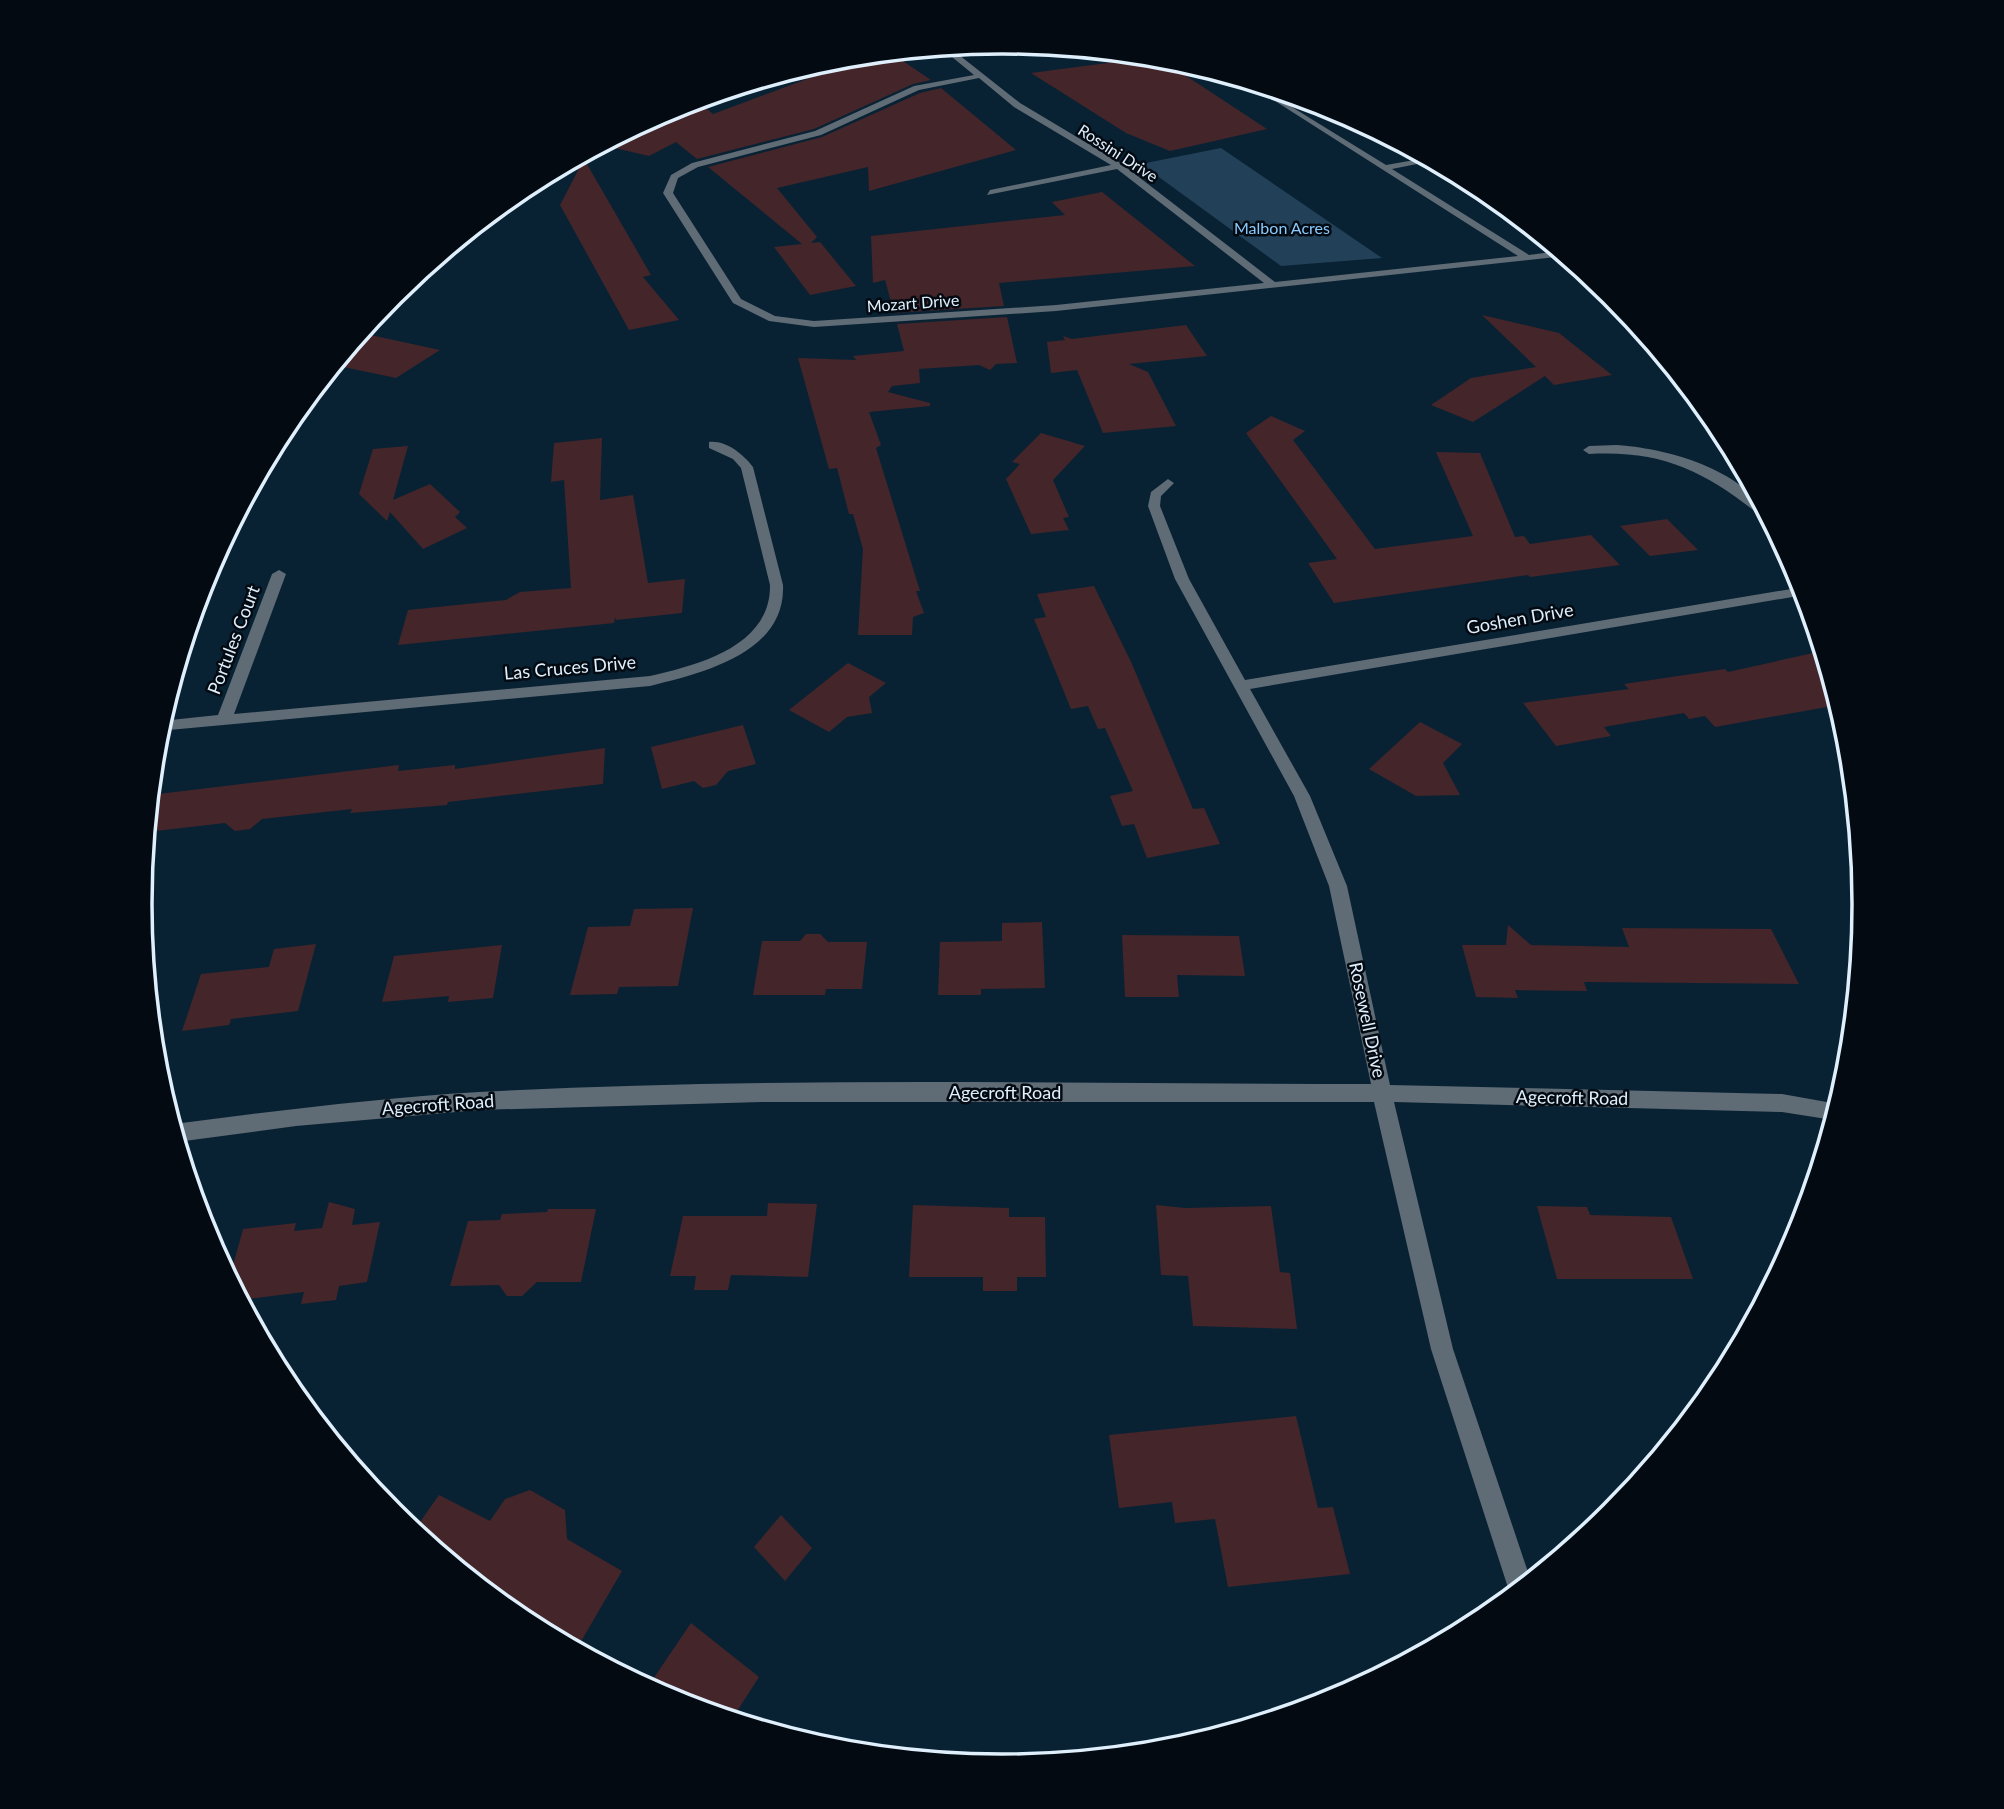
<svg xmlns="http://www.w3.org/2000/svg" width="2004" height="1809" font-family="Lato,sans-serif">
<style>
.green{fill:#224057}
.building{fill:#442529}
.lines{fill:none;stroke-linecap:round;stroke-linejoin:round}
.minor{fill:#5f6b75;fill-rule:evenodd}
.labels{text-anchor:middle;stroke-width:5;stroke-linejoin:round;paint-order:stroke}
.far-street-label{font-size:16px;fill:#dfeffb;stroke:#030a12}
.far-park-label{font-size:16px;fill:#8acafd;stroke:#030a12}
.street-label{font-size:18px;fill:#dfeffb;stroke:#030a12}
.rim{fill:none;stroke:#dfeffb;stroke-width:3.5}
</style>
<rect width="100%" height="100%" fill="#082234"/>
<path class="green" d="M1221,148L1382,258L1281,266L1141,164Z"/>
<g class="building">
<path d="M1153,57L1161,63L1165,62L1267,129L1170,151L1126,133L1031,73Z"/>
<path d="M900,59L931,80L913,84L814,129L697,159L676,142L649,156L602,145L672,108L696,100L713,114L815,76Z"/>
<path d="M941,88L1016,150L869,191L868,167L777,188L817,237L811,243L820,242L856,286L810,295L774,247L802,244L708,167L822,137L920,93Z"/>
<path d="M584,159L651,275L643,277L679,320L629,330L560,205Z"/>
<path d="M1102,192L1195,266L999,283L1004,306L894,313L885,280L873,283L871,236L1065,215L1052,202Z"/>
<path d="M1482,315L1559,333L1612,375L1554,385L1545,376L1473,422L1431,405L1471,378L1536,367Z"/>
<path d="M1007,317L1017,363L996,364L990,370L979,365L919,369L920,383L892,386L888,392L930,403V406L869,412L881,445L876,448L920,591H916L924,613L913,617L912,635H858L863,549L853,514H849L837,468L829,469L798,358L856,360L853,356L904,351L897,324Z"/>
<path d="M1186,325L1207,356L1129,364L1148,372L1176,426L1103,433L1077,370L1051,373L1047,342L1065,340L1063,336L1072,339Z"/>
<path d="M361,333L440,350L396,378L334,365Z"/>
<path d="M1271,416L1305,431L1293,440L1375,549L1473,536L1436,452L1480,453L1515,537L1524,536L1530,544L1591,535L1620,565L1530,577L1528,575L1334,603L1308,563L1337,559L1246,433Z"/>
<path d="M1041,433L1085,446L1053,480L1069,517L1063,518L1069,530L1031,534L1006,479L1020,464L1012,462Z"/>
<path d="M602,438L600,500L633,495L648,583L685,579L682,613L616,620L615,617L614,623L398,645L408,610L506,600L520,592L571,588L564,480L551,482L554,443Z"/>
<path d="M408,446L393,500L430,484L460,512L455,517L467,528L423,549L390,512L387,521L359,494L373,449Z"/>
<path d="M1667,519L1698,550L1650,556L1620,526Z"/>
<path d="M1094,586L1132,664L1193,809L1204,808L1220,844L1147,858L1134,824L1122,826L1110,796L1133,791L1105,728L1098,729L1088,706L1071,709L1034,619L1046,617L1037,594Z"/>
<path d="M1822,651L1838,705L1715,727L1705,716L1689,719L1684,713L1604,727L1611,736L1556,746L1523,703L1629,689L1624,684L1725,669L1728,672Z"/>
<path d="M848,663L886,683L869,697L872,713L847,717L829,732L789,710Z"/>
<path d="M1420,722L1462,744L1443,763L1460,795L1416,796L1369,769Z"/>
<path d="M743,725L756,764L728,771L716,785L703,788L694,781L662,789L651,747Z"/>
<path d="M605,748L603,784L448,802L447,805L350,813L352,809L262,819L250,829L235,831L225,823L147,832L150,795L399,765L398,771L455,765V769Z"/>
<path d="M693,908L678,986L619,987L617,994L570,995L588,927L630,926L634,909Z"/>
<path d="M1042,922L1045,988L981,989V995H938L940,942L1002,941V923Z"/>
<path d="M1508,925L1531,945L1629,947L1622,928L1771,929L1799,984L1584,982L1587,991L1515,990L1518,998L1476,997L1462,945H1506Z"/>
<path d="M806,934H820L828,942H867L862,989H826L825,995H753L762,941H800Z"/>
<path d="M1122,935L1239,936L1245,976L1177,975L1179,997H1125Z"/>
<path d="M316,944L298,1011L231,1019L229,1025L182,1031L201,974L269,967L274,949Z"/>
<path d="M502,945L493,998L448,1002L449,996L382,1002L394,956Z"/>
<path d="M329,1202L355,1209L352,1225L380,1222L367,1282L339,1286L336,1300L301,1304L304,1292L240,1300L229,1280L243,1229L296,1223L294,1231L322,1228Z"/>
<path d="M768,1203L817,1204L808,1277L731,1275L728,1290H694L696,1276H670L683,1216H767Z"/>
<path d="M913,1205L1009,1208V1217H1045L1046,1277H1017V1291H983V1277H909Z"/>
<path d="M1156,1205L1185,1208L1271,1206L1280,1272L1290,1273L1297,1329L1193,1326L1188,1276L1161,1275Z"/>
<path d="M1537,1206L1587,1207L1590,1215L1671,1217L1693,1279H1557Z"/>
<path d="M548,1209H596L581,1282H537L522,1296H507L499,1285L450,1286L468,1221L500,1220L502,1214L547,1212Z"/>
<path d="M1296,1416L1318,1508L1333,1507L1350,1574L1228,1587L1215,1519L1175,1523L1172,1502L1119,1508L1109,1435Z"/>
<path d="M530,1490L565,1510L567,1539L622,1571L576,1650L522,1621L413,1532L439,1495L490,1521L505,1499Z"/>
<path d="M781,1515L812,1548L785,1581L754,1547Z"/>
<path d="M691,1623L759,1677L732,1719L672,1701L647,1688Z"/>
</g>
<g class="lines">
<g class="minor">
<path d="M949,47L1020,103L1122,164L1275,282L1518,256L1242,80L1256,85L1386,165L1426,158L1432,161L1392,169L1529,255L1559,251L1565,256L1056,311L814,327L769,321L733,303L663,193L671,175L692,163L815,131L914,86L974,75L941,48ZM979,78L1014,107L1111,165L990,190L987,195L1117,169L1264,283L1056,305L814,321L775,316L741,299L673,193L678,178L698,167L821,135L919,90Z"/>
<path d="M709,442C726,440 743,454 753,467L783,585C786,653 703,673 650,686L158,731L161,721L218,715L272,574L279,570L286,574L234,714L650,676C699,665 771,646 770,585L741,468L733,459L709,448Z"/>
<path d="M1616,445C1666,448 1743,469 1768,516H1761C1704,471 1663,450 1589,454L1583,450L1589,446Z"/>
<path d="M1168,479L1174,483L1161,496L1160,506L1189,579L1245,680L1803,587L1804,595L1250,689L1310,796L1347,886L1390,1085L1782,1094L1838,1104L1833,1120L1782,1112L1394,1102L1453,1349L1531,1581L1511,1597L1431,1349L1374,1102H762L479,1110L296,1126L177,1142L172,1125L174,1124C275,1111 377,1098 479,1092C776,1076 1074,1084 1371,1084L1329,886L1294,796L1175,579L1148,506L1151,492Z"/>
</g>
</g>
<g class="labels">
<g class="far-street-label">
<text transform="translate(1118 153) rotate(33)" y="6">Rossini Drive</text>
<text transform="translate(913 303) rotate(-4)" y="6">Mozart Drive</text>
</g>
<g class="far-park-label">
<text x="1282" y="234">Malbon Acres</text>
</g>
<g class="street-label">
<text transform="translate(1520 619) rotate(-10)" y="6">Goshen Drive</text>
<text transform="translate(234 640) rotate(-69)" y="6">Portules Court</text>
<text transform="translate(570 668) rotate(-5)" y="6">Las Cruces Drive</text>
<text transform="translate(1367 1020) rotate(78)" y="6">Rosewell Drive</text>
<text x="1005" y="1099">Agecroft Road</text>
<text transform="translate(1572 1098) rotate(1)" y="6">Agecroft Road</text>
<text transform="translate(438 1105) rotate(-4)" y="6">Agecroft Road</text>
</g>
</g>
<path d="M0 0H2004V1809H0ZM152 904a850 850 0 1 1 1700 0a850 850 0 1 1-1700 0Z" fill="#030a12" fill-rule="evenodd"/>
<path class="rim" d="M152 904a850 850 0 1 1 1700 0a850 850 0 1 1-1700 0Z"/>
</svg>
